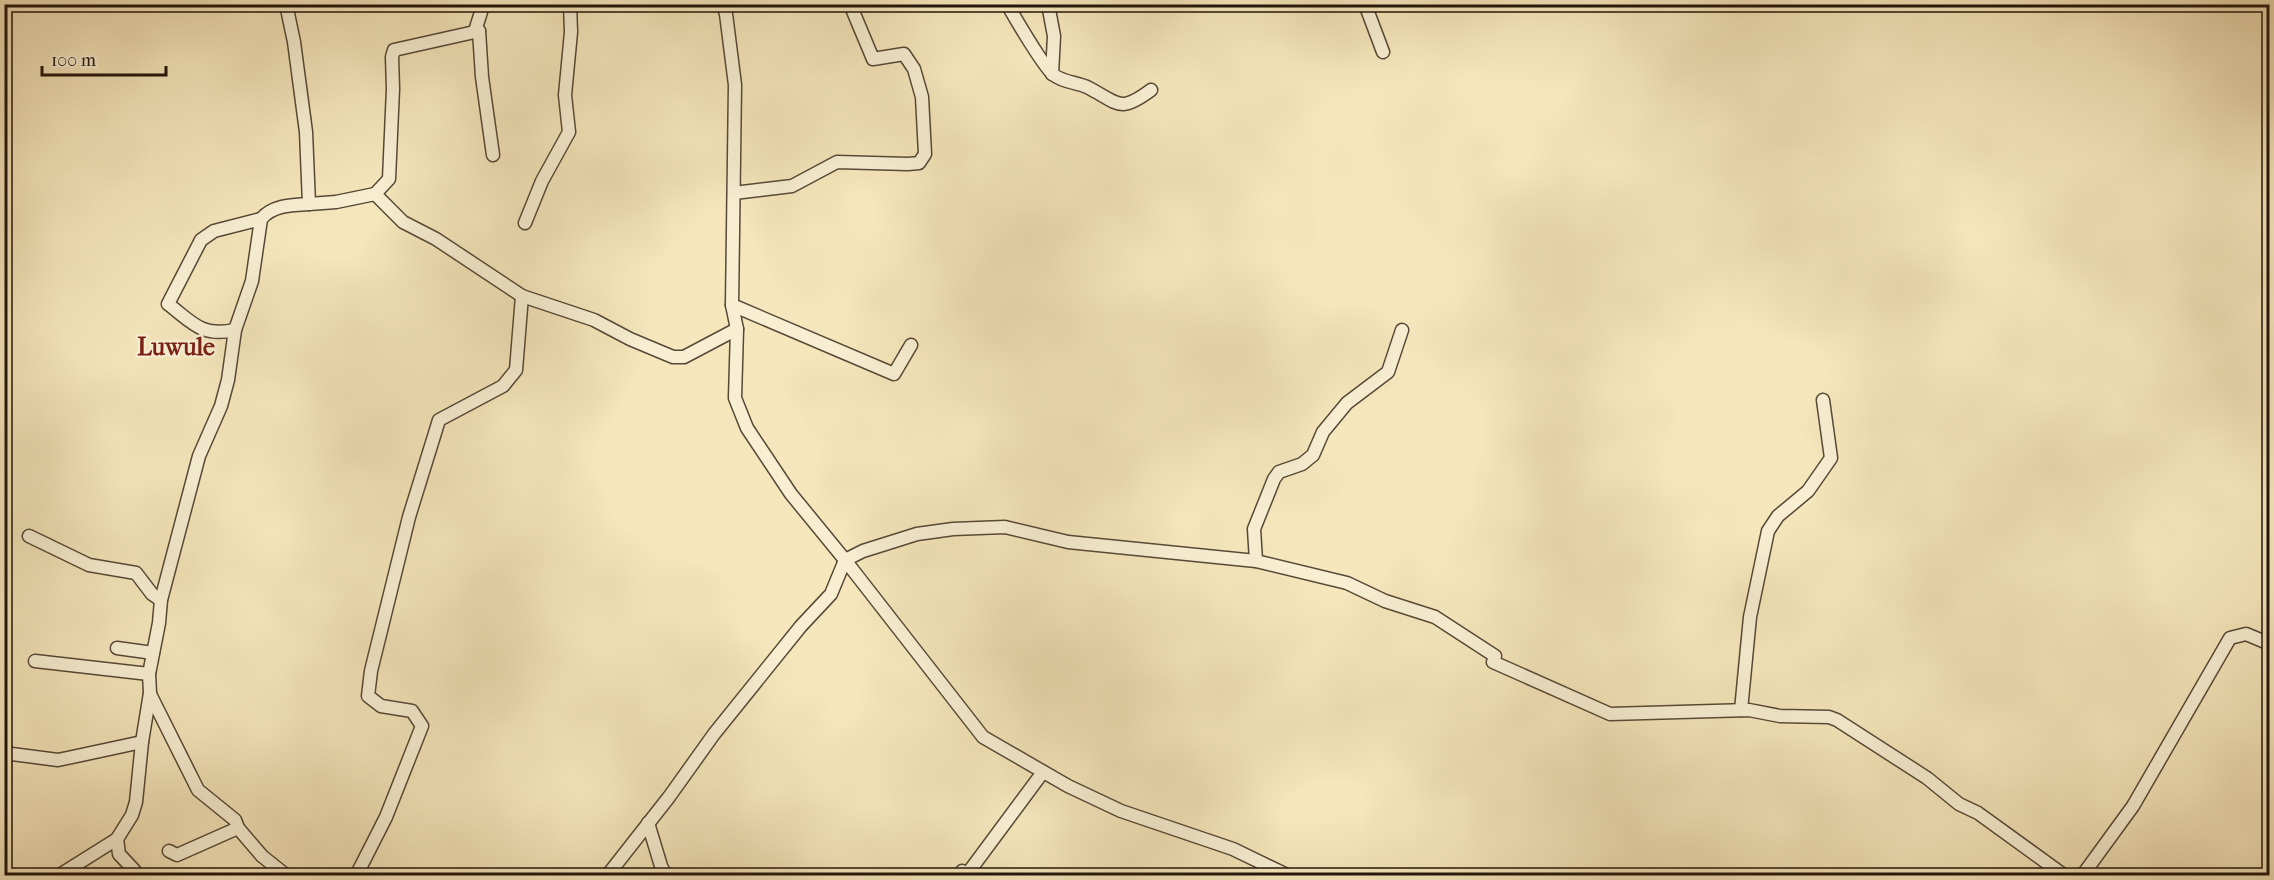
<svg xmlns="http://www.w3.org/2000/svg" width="2274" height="880" font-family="'IM FELL French Canon',serif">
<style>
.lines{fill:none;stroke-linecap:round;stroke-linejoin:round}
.minor-casing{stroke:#574937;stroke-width:15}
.minor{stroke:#f8efd3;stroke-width:12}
.labels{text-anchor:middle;stroke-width:5;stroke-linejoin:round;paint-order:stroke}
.quarter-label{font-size:24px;font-weight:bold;fill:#7a1f14;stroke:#f8efd3}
</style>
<rect width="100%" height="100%" fill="#f5e6bb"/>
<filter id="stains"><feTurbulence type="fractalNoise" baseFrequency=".00333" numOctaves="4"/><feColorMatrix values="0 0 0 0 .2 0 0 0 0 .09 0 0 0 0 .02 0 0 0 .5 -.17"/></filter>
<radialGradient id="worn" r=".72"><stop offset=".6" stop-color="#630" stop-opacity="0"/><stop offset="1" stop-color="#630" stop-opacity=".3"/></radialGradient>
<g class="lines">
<defs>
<g id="minor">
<path d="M480,4L481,12L475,31H479L482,77L493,155"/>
<path d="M723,4L726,14L735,85L732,305L737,329L735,398L747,428L791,494L845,560L983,737L1068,786L1121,811L1233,849L1289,876"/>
<path d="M1007,4C1016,19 1043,67 1054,75C1064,83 1078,82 1089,88C1119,104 1120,113 1151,90"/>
<path d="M1048,4L1054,36L1052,74"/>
<path d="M1365,4L1383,52"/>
<path d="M734,193L792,186L837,162L908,164L919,163L925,154L922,97L914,69L904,54L873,59L850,4"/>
<path d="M375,194L403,222L436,239L522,296L594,320L630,339L673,357H684L737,329"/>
<path d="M309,204L336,202L375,194L389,179L393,89L392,57L394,50L479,31"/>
<path d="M525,223L542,181L569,132L565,95L571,32L570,4"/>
<path d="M732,305L894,374L911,345"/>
<path d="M235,330C201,337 193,323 168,304L201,240L214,231L261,219"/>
<path d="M29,536L89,565L136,573L152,594L161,600"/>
<path d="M1256,561L1254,529L1274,479L1279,472L1302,464L1313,455L1323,432L1347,403L1388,372L1402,330"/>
<path d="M117,648L153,653"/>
<path d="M35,661L149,674"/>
<path d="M1493,662L1610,714L1749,710L1780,716L1829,717L1837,720L1927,778L1959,804L1978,813L2065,876"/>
<path d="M150,694L198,790L235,820L238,828L177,855L169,851"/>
<path d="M1741,710L1750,617L1768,531L1778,516L1808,491L1831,458L1823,400"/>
<path d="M4,753L58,760L142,742"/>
<path d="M648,823L661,866L666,876"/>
<path d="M238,828L262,856L287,876"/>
<path d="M971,869L1043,772"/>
<path d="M58,876L117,839"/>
<path d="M135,876L134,870L119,854L117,839L132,815L136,802L142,742L150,693L149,674L159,623L161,600L199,456L221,406L228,380L235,330L252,281L261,219C273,205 292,205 309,204L306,132L294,42L286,4"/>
<path d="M356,876L386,817L422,726L412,711L381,706L368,696L371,671L409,517L439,420L503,386L516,370L522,296"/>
<path d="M607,876L669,797L714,734L801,626L831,594L845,560L863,551L917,534L953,529L1005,527L1068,542L1256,561L1347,583L1385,601L1435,617L1495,656"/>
<path d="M959,876L962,871"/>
<path d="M2082,876L2133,806L2230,638L2246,634L2270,644"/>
</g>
</defs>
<use href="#minor" class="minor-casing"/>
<use href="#minor" class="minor"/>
</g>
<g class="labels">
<g class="quarter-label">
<text x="176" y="355">Luwule</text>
</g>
</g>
<rect width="2274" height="880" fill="none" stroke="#f5e6bb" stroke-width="24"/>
<rect x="6" y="6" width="2262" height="868" fill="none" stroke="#22150b" stroke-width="3"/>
<rect x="12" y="12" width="2250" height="856" fill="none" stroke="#22150b" stroke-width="1.5"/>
<path d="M42 66v9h124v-9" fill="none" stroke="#22150b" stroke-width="3"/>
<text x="51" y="66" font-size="18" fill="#22150b" stroke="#f8efd3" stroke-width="4.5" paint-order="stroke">100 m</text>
<rect width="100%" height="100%" filter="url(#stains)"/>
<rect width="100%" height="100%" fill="url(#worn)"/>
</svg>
